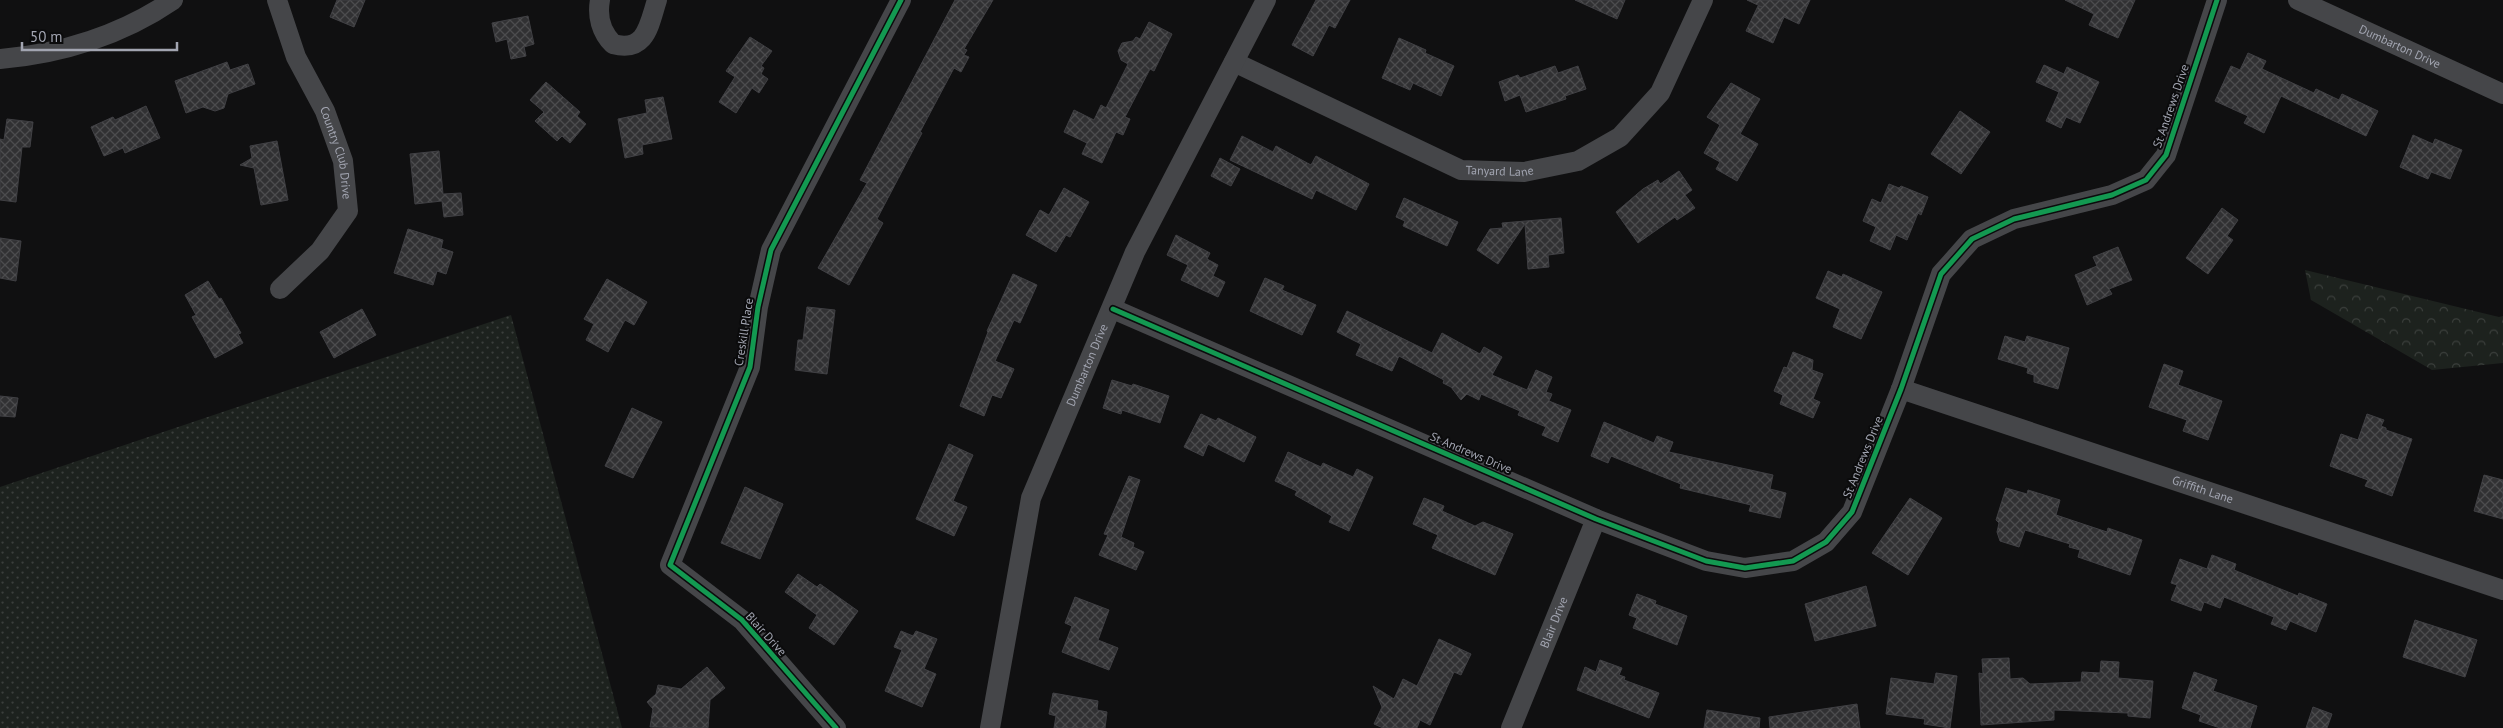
<svg xmlns="http://www.w3.org/2000/svg" width="2503" height="728" font-family="'PT Sans',sans-serif">
<style>
.grass{fill:url(#grass-dots)}
.forest{fill:url(#forest-crowns)}
.building{fill:url(#building-cross-hatch);stroke:#404044}
.lines{fill:none;stroke-linecap:round;stroke-linejoin:round}
.minor{stroke:#454649;stroke-width:20}
.cycleway-casing{stroke:#0b0b0c;stroke-width:8}
.cycleway{stroke:#139951;stroke-width:5}
.labels{text-anchor:middle;stroke-width:4;stroke-linejoin:round;paint-order:stroke}
.street-label{font-size:12px;fill:#a2a5b1;stroke:#0b0b0c}
</style>
<defs>
<pattern id="grass-dots" width="8" height="8" patternUnits="userSpaceOnUse" patternTransform="scale(1.25)"><rect width="8" height="8" fill="#1d221e"/><path d="M2 2h.1M6 6h.1" fill="none" stroke="#3b3f3c" stroke-width="1.8" stroke-linecap="round"/></pattern>
<pattern id="forest-crowns" width="20" height="18" patternUnits="userSpaceOnUse" patternTransform="scale(1.25)"><rect width="20" height="18" fill="#1d221e"/><path d="M2 6a3 3 0 1 1 6 0M12 15a3 3 0 1 1 6 0" fill="none" stroke="#3b3f3c"/></pattern>
<pattern id="building-cross-hatch" width="8" height="8" patternUnits="userSpaceOnUse" patternTransform="scale(1.25)"><rect width="8" height="8" fill="#313133"/><path d="M0 0l8 8M0 8l8-8" fill="none" stroke="#4c4c4e"/></pattern>
</defs>
<rect width="100%" height="100%" fill="#101011"/>
<path class="grass" d="M511,315L622,728H0V487Z"/>
<path class="forest" d="M2305,270L2499,317L2503,316V363L2432,370L2311,300Z"/>
<g class="building">
<path d="M337,0H365L354,27L330,17Z"/>
<path d="M955,0H993L964,49L967,50L964,55L969,57L961,72L954,68L920,132L922,133L877,219L883,223L849,285L818,268L867,183L860,180Z"/>
<path d="M1316,0H1350L1335,28L1329,25L1313,56L1292,45Z"/>
<path d="M1575,0H1625L1617,19Z"/>
<path d="M1747,0H1810L1799,24L1784,17L1773,43L1746,31L1758,6L1762,7Z"/>
<path d="M2065,0H2135L2118,38L2089,25L2094,14Z"/>
<path d="M528,16L534,44L524,47L526,56L511,59L507,39L496,42L492,23Z"/>
<path d="M1149,22L1172,34L1154,71L1150,69L1125,117L1130,119L1123,135L1116,132L1102,163L1082,154L1087,143L1064,132L1074,110L1094,120L1101,105L1106,108L1128,64L1121,60L1118,51L1122,43L1133,41L1136,37L1140,39Z"/>
<path d="M750,37L772,51L761,66L764,68L761,74L768,79L759,93L752,88L736,113L719,102L735,77L726,71Z"/>
<path d="M1399,38L1426,50L1425,53L1454,66L1441,96L1413,83L1410,90L1382,78Z"/>
<path d="M2248,53L2266,61L2262,69L2314,93L2316,89L2339,100L2342,94L2378,111L2366,136L2281,96L2264,133L2244,123L2248,116L2215,101L2231,66L2240,70Z"/>
<path d="M227,62L230,70L248,64L255,84L228,94L224,108L215,111L203,107L186,113L175,81Z"/>
<path d="M2044,65L2064,74L2067,67L2099,82L2080,123L2066,117L2061,128L2046,121L2059,92L2036,82Z"/>
<path d="M1555,66L1558,73L1578,66L1586,89L1565,96L1566,99L1526,112L1520,95L1505,101L1499,82L1518,75L1520,78Z"/>
<path d="M546,82L580,112L577,116L586,124L570,143L562,136L557,141L535,121L544,112L530,100Z"/>
<path d="M1731,83L1760,99L1740,134L1758,144L1737,181L1716,169L1720,162L1704,153L1720,125L1707,117Z"/>
<path d="M663,97L672,139L642,145L643,154L625,158L618,119L647,113L645,100Z"/>
<path d="M146,106L160,138L125,153L123,148L104,156L91,127L113,117L115,120Z"/>
<path d="M1960,111L1990,132L1961,174L1931,154Z"/>
<path d="M7,119L33,122L30,147H22L16,202L0,200V139L4,140Z"/>
<path d="M2413,135L2433,144L2435,139L2462,150L2450,179L2431,172L2428,179L2400,167Z"/>
<path d="M1242,136L1273,152L1276,146L1311,165L1316,156L1369,184L1356,210L1316,190L1312,199L1230,160Z"/>
<path d="M277,141L288,200L261,205L254,168L240,165L252,158L250,146Z"/>
<path d="M439,151L443,194L461,193L463,215L444,217L442,201L415,204L410,154Z"/>
<path d="M1220,158L1240,169L1231,186L1211,176Z"/>
<path d="M1679,171L1692,190L1685,195L1695,208L1677,220L1675,217L1638,243L1616,212L1643,189L1658,180L1660,184Z"/>
<path d="M1889,184L1899,188L1901,186L1928,197L1921,215L1918,213L1907,240L1896,235L1890,250L1870,241L1876,227L1863,221L1872,199L1881,203Z"/>
<path d="M1064,188L1089,202L1070,237L1066,235L1056,252L1026,235L1040,210L1049,215Z"/>
<path d="M1404,198L1458,222L1447,246L1403,226L1405,221L1396,217Z"/>
<path d="M2222,208L2238,220L2227,236L2233,240L2208,274L2186,258Z"/>
<path d="M1561,218L1564,253L1548,255L1549,267L1528,269L1525,224L1498,264L1477,250L1490,229L1503,228L1502,223Z"/>
<path d="M408,229L443,240L441,248L453,252L446,274L437,271L433,285L394,273Z"/>
<path d="M1176,235L1210,253L1207,259L1218,265L1213,276L1225,282L1218,297L1181,280L1188,265L1167,255Z"/>
<path d="M0,238L21,241L16,281L0,278Z"/>
<path d="M2118,247L2132,280L2109,289L2112,294L2087,305L2075,275L2097,266L2093,257Z"/>
<path d="M1828,271L1842,277L1843,274L1882,292L1861,339L1833,327L1840,309L1816,298Z"/>
<path d="M1013,274L1037,285L1020,323L1014,320L995,361L1014,369L1001,398L992,395L984,416L960,406L988,332L987,331Z"/>
<path d="M1265,278L1284,286L1282,290L1316,305L1302,335L1250,311Z"/>
<path d="M607,279L647,302L634,325L625,320L608,352L586,340L594,324L584,319Z"/>
<path d="M208,281L219,299L221,298L241,333L238,334L243,343L215,358L192,317L196,315L185,295Z"/>
<path d="M807,307L835,310L827,374L795,370L798,340H803Z"/>
<path d="M362,309L376,335L334,358L320,332Z"/>
<path d="M1347,311L1432,353L1442,333L1480,354L1484,347L1502,357L1492,375L1527,390L1536,370L1552,377L1546,392L1552,394L1549,401L1571,410L1558,442L1542,435L1546,427L1518,415L1520,411L1481,394L1479,400L1467,394L1461,400L1451,387L1443,383L1444,380L1399,356L1392,371L1356,355L1361,344L1337,332Z"/>
<path d="M2005,336L2025,342L2027,336L2069,348L2058,389L2034,382V375L2027,373L2028,368L1998,359Z"/>
<path d="M1793,352L1813,360L1812,370L1823,374L1813,399L1820,402L1813,418L1780,404L1783,395L1774,391L1784,367L1787,368Z"/>
<path d="M2164,364L2183,371L2178,385L2222,401L2208,440L2183,431L2187,420L2149,407Z"/>
<path d="M1112,380L1132,386L1133,384L1169,396L1160,423L1122,410L1121,414L1103,408Z"/>
<path d="M0,396L18,398L15,417L0,416Z"/>
<path d="M632,408L662,422L633,478L605,466Z"/>
<path d="M1201,414L1216,421L1218,418L1256,437L1244,462L1208,444L1203,456L1184,447Z"/>
<path d="M2367,414L2384,420L2381,426L2386,428V430L2412,439L2392,496L2365,486L2368,480L2330,466L2341,434L2358,440Z"/>
<path d="M1604,422L1654,443L1657,436L1673,442L1669,452L1773,475L1770,489L1786,493L1780,518L1749,511L1751,505L1680,488L1681,484L1611,456L1608,463L1591,456Z"/>
<path d="M949,444L973,455L953,501L967,507L954,536L916,519Z"/>
<path d="M1288,452L1321,467L1323,463L1353,477L1357,469L1373,477L1349,531L1329,522L1332,516L1295,495L1297,491L1275,481Z"/>
<path d="M2484,475L2503,480V519L2474,511Z"/>
<path d="M1129,476L1140,480L1121,537L1134,543L1133,547L1144,552L1136,570L1099,555L1108,535L1104,534Z"/>
<path d="M745,487L783,504L760,559L721,543Z"/>
<path d="M2006,488L2027,494L2028,490L2060,500L2056,515L2107,532L2108,528L2142,540L2130,575L2078,557L2080,550L2069,547L2070,544L2025,530L2019,547L2000,541L1997,532L1999,523L1996,520Z"/>
<path d="M1424,498L1444,506L1442,511L1475,526L1483,522L1513,534L1495,575L1432,548L1438,535L1413,524Z"/>
<path d="M1910,498L1942,518L1908,575L1872,553Z"/>
<path d="M2212,555L2236,564L2234,570L2298,596L2299,593L2327,604L2316,632L2290,621L2286,630L2271,624L2274,617L2224,597L2220,608L2204,602L2201,611L2171,600L2177,585L2171,583L2180,559L2207,569Z"/>
<path d="M798,574L817,587L820,584L858,611L834,645L809,628L817,615L785,592Z"/>
<path d="M1866,586L1876,626L1815,641L1805,604Z"/>
<path d="M1637,594L1656,601L1655,604L1687,616L1677,645L1633,628L1637,618L1629,615Z"/>
<path d="M1075,597L1109,610L1098,640L1118,648L1109,670L1062,652L1072,626L1065,623Z"/>
<path d="M2415,620L2477,640L2465,677L2403,657Z"/>
<path d="M901,631L913,636L916,631L937,639L924,669L936,674L922,707L885,691L902,650L894,647Z"/>
<path d="M1439,639L1471,654L1461,675L1454,672L1430,725L1420,720L1417,728H1383L1374,724L1382,707L1373,686L1394,699L1403,679L1417,686Z"/>
<path d="M2009,658L2010,679L2023,678L2030,684L2081,682L2082,672L2100,673L2101,661L2119,662L2118,678L2153,681L2150,718L2128,716V713L2054,710V720L1981,725L1979,673L1983,674L1982,659Z"/>
<path d="M1600,660L1622,668L1619,675L1625,677L1624,680L1659,693L1649,718L1577,690L1585,667L1596,672Z"/>
<path d="M707,667L725,688L710,700L708,728L650,727L653,709L647,702L656,694L658,685L681,689Z"/>
<path d="M2194,672L2217,680L2213,691L2257,706L2250,728H2220L2199,721L2201,715L2182,708Z"/>
<path d="M1936,673L1957,676L1950,728L1924,724L1925,719L1886,714L1891,678L1934,684Z"/>
<path d="M1053,693L1098,701L1097,710L1107,712L1105,728H1054L1056,716L1049,714Z"/>
<path d="M1857,704L1860,728H1770L1769,717Z"/>
<path d="M2313,707L2332,714L2327,728H2306Z"/>
<path d="M1707,710L1760,718L1759,728H1704Z"/>
</g>
<g class="lines">
<g class="minor">
<path id="s1" d="M277,0L296,57L325,111L343,161L348,211L320,251L280,289"/>
<path d="M600,0C597,16 601,32 613,44C646,53 649,25 657,0"/>
<path id="s2" d="M2298,0L2503,94"/>
<path d="M0,59C61,54 122,35 173,0"/>
<path id="s3" d="M1234,62L1461,170L1524,172L1578,161L1620,137L1660,93L1703,0"/>
<path d="M1113,309L1596,519L1706,561L1745,568L1793,561L1826,542L1852,512L1901,389L1941,274L1972,239L2014,219L2112,195L2146,180L2166,155L2217,0"/>
<path id="s4" d="M1901,389L2503,590"/>
<path d="M836,728L742,620L670,565L750,367L758,307L771,250L901,0"/>
<path id="s5" d="M990,728L1031,498L1135,252L1266,0"/>
<path id="s6" d="M1511,728L1596,519"/>
</g>
<defs>
<g id="cycleway">
<path d="M1113,309L1596,519L1706,561L1745,568L1793,561L1826,542L1852,512L1901,389L1941,274L1972,239L2014,219L2112,195L2146,180L2166,155L2217,0"/>
<path d="M836,728L742,620L670,565L750,367L758,307L771,250L901,0"/>
</g>
</defs>
<use href="#cycleway" class="cycleway-casing"/>
<use href="#cycleway" class="cycleway"/>
</g>
<g class="labels">
<g class="street-label">
<text dy="4" stroke="none"><textPath href="#s2" startOffset="112">Dumbarton Drive</textPath></text>
<text transform="translate(2171 106) rotate(-71)" y="4">St Andrews Drive</text>
<text dy="4" stroke="none"><textPath href="#s1" startOffset="165">Country Club Drive</textPath></text>
<text dy="4" stroke="none"><textPath href="#s3" startOffset="290">Tanyard Lane</textPath></text>
<text transform="translate(744 332) rotate(-81)" y="4">Creskill Place</text>
<text dy="4" stroke="none"><textPath href="#s5" startOffset="378">Dumbarton Drive</textPath></text>
<text transform="translate(1471 453) rotate(23)" y="4">St Andrews Drive</text>
<text transform="translate(1863 457) rotate(-68)" y="4">St Andrews Drive</text>
<text dy="4" stroke="none"><textPath href="#s4" startOffset="318">Griffith Lane</textPath></text>
<text dy="4" stroke="none"><textPath href="#s6" startOffset="114">Blair Drive</textPath></text>
<text transform="translate(766 634) rotate(48)" y="4">Blair Drive</text>
</g>
</g>
<path d="M22 42v8h155v-8" fill="none" stroke="#a2a5b1" stroke-width="2.5"/>
<text x="30" y="42" font-size="15" fill="#a2a5b1" stroke="#0b0b0c" stroke-width="4" paint-order="stroke">50 m</text>
</svg>
